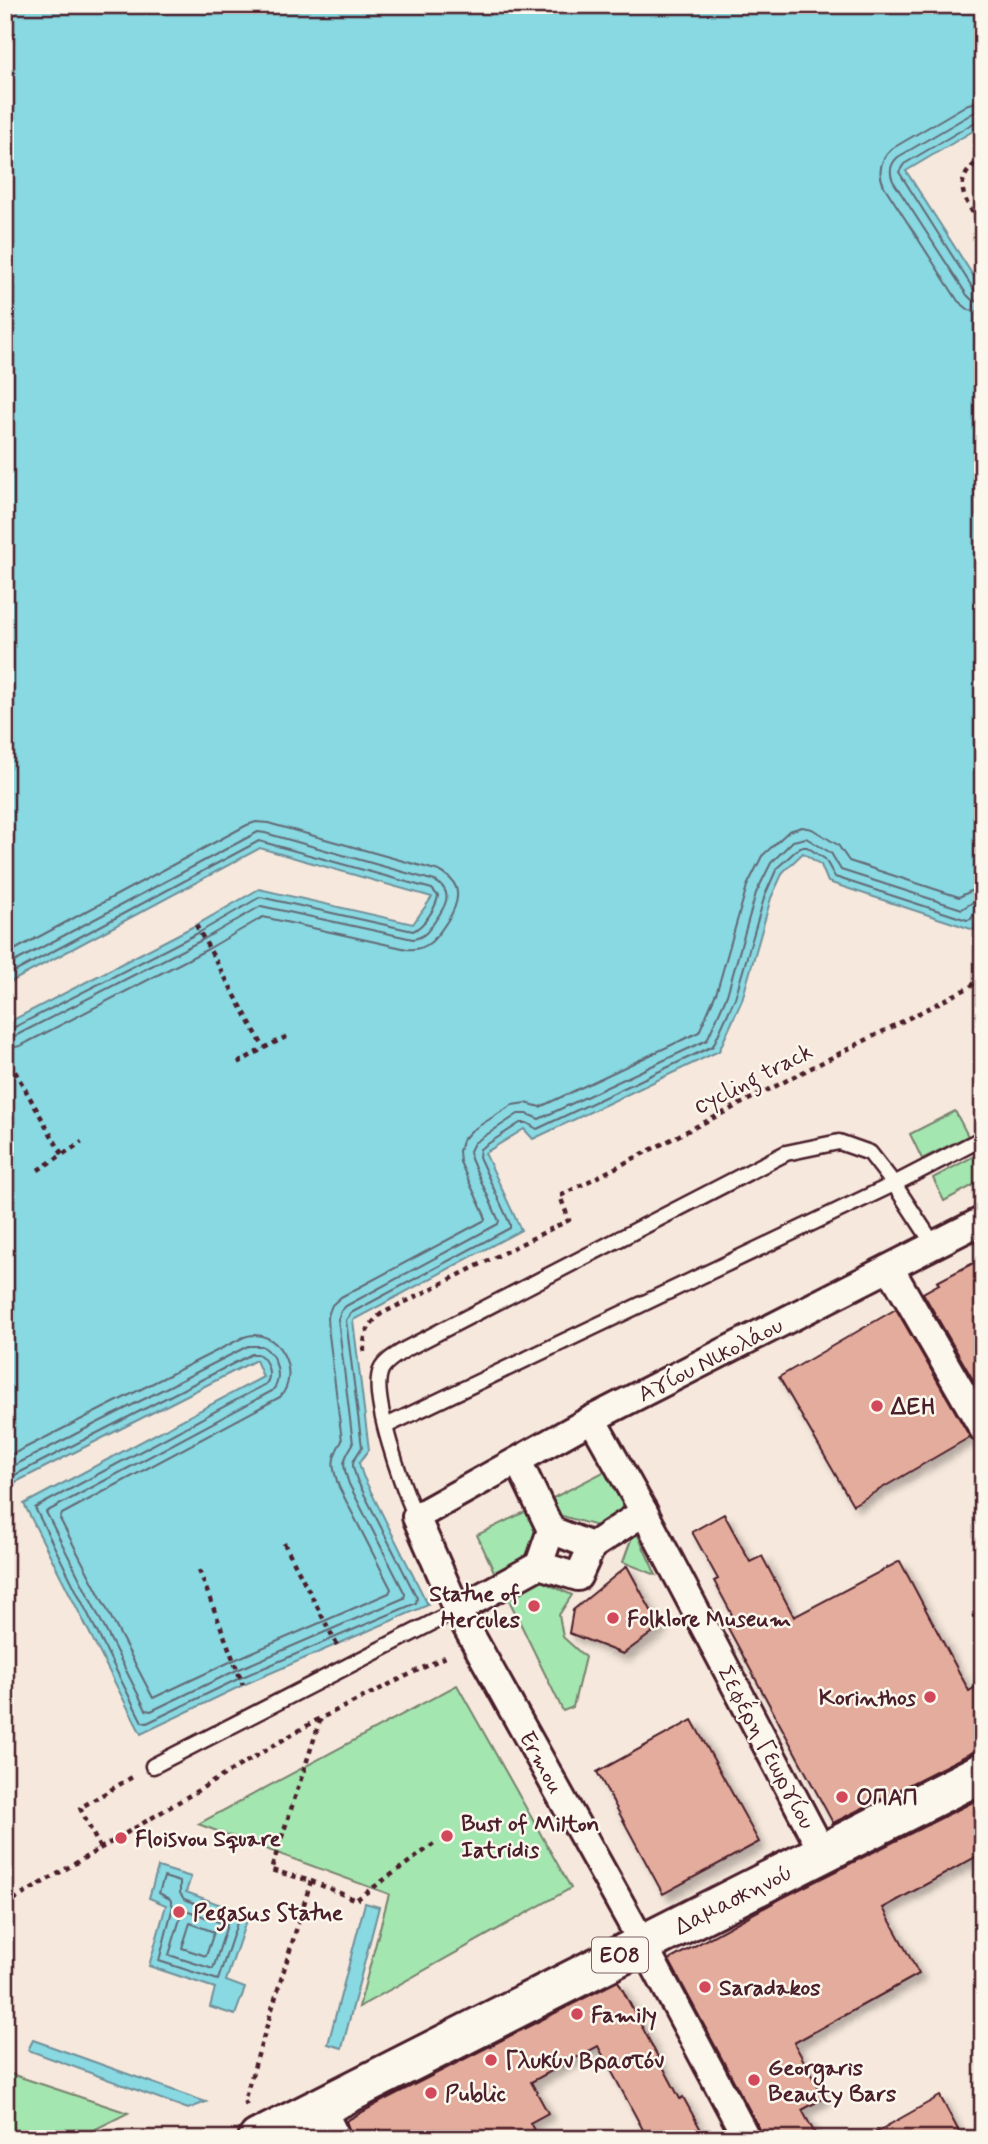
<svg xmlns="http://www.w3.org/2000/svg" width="988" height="2144" font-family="Mynerve,sans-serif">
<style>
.green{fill:#a4e6b0;stroke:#77826e;stroke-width:2}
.water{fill:#88d9e2;stroke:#6f8f99;stroke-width:2}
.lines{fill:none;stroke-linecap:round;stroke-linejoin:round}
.shore{stroke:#636974;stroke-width:2}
.building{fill:#e4ac9c;stroke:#4a1f2b;stroke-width:2;filter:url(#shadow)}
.lane-casing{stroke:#4a1f2b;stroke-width:19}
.street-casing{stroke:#4a1f2b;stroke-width:32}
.primary-casing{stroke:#4a1f2b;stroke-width:44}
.path{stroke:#4a1f2b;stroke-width:4.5;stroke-dasharray:5 5;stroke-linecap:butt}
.lane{stroke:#fbf7ec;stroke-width:14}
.street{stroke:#fbf7ec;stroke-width:26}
.primary{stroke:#fbf7ec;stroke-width:38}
.poi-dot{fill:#d1495b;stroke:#fbf7ec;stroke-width:2.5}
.labels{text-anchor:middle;stroke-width:5;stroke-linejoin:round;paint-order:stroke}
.shield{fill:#fbf7ec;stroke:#7f6065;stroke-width:2}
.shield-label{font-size:21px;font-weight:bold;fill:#4a1f2b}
.street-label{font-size:23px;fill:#4a1f2b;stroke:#fbf7ec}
.poi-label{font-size:23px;font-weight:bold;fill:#4a1f2b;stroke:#fbf7ec;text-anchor:start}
</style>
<defs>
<filter id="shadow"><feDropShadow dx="6" dy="6" stdDeviation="3.5" flood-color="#0004"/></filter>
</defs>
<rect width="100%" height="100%" fill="#f6e8dc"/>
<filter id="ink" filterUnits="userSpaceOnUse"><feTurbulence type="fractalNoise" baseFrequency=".0143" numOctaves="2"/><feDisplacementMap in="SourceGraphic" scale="14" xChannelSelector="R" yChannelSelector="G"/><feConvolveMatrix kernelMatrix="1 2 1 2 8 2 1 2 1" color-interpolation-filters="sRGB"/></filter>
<g filter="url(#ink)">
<g class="green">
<path d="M955,1111L968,1136L922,1159L910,1134Z"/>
<path d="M974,1156L983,1173V1180L944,1201L933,1178Z"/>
<path d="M607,1470L628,1512L603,1528L559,1515L551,1499Z"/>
<path d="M533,1508L542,1523L527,1563L497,1578L477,1535Z"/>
<path d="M635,1529L656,1575L623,1562Z"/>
<path d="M537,1579L572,1595L559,1615L563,1637L585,1657L573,1707L563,1711L506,1594Z"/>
<path d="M457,1685L571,1888L359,2007L389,1894L198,1824Z"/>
<path d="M5,2072L128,2113L76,2139H5Z"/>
</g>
<g class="water">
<path d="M5,5H983V125L906,171L983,291V907L974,930L828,882L821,865L803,853L783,872L771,898L742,1000L719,1051L533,1139L524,1129L485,1153L521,1230L353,1320L369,1450L359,1463L363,1476L428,1605L243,1685L141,1734L24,1504L263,1377L256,1360L6,1487L5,1024L196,925L259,889L413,924L432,897L260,848L5,985Z"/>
<path d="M158,1867L191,1877L186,1892L248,1915L226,1981L245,1988L235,2015L210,2007L215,1988L149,1966L166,1905L149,1898Z"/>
<path d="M365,1903L379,1907L342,2048L328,2044Z"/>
<path d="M33,2040L206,2102L188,2109L28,2050Z"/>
</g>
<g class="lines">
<g class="shore">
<path d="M983,101L968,104L893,148C880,159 877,171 884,186L958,301L969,310L983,313"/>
<path d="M983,111L973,113L898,157C890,164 889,172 893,181L967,295L973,301L983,302"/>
<path d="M983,120L977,121L904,164L899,172L974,290L983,293"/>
<path d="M5,955L247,825L256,822L268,823L439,871C464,883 460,903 446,923C436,938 428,951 407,949L263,917L208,949L20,1046L5,1049"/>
<path d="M5,967L258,832L265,833L435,881C455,892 445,907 435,921C429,930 425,937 413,939L261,906L204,939L15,1036L5,1038"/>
<path d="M5,977L259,841L432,889L438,896C436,908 424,926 413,931L260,897L200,932L11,1029H5"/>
<path d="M5,1458L244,1337C278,1325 302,1373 280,1397L62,1514L60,1519L153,1698L232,1661L389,1593L391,1589L339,1487C332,1467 330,1459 342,1441L327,1318L332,1305L341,1297L485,1220V1216L460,1162L459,1151L462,1141L471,1131L512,1105L526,1103L540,1107L699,1032L717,991L747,886L762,856L789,831L802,827L812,829L838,845L849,861L959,897L973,890L983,889"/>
<path d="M5,1470L248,1346H262C276,1354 284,1378 272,1391L46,1512L146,1710L151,1711L237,1670L404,1598L405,1594L349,1484C342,1464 342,1461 353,1444L338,1319L341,1311L346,1306L498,1224L499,1221L471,1159L470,1151L474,1143L518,1114H527L539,1119L707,1040L727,995L756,893L771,863L793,841L806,838L831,853L841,870L962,909L973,902L983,900"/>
<path d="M5,1480L252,1354H258C267,1359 273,1375 266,1384L35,1508L142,1722L147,1723L240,1678L416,1603L417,1598L357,1480C350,1459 352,1464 362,1447L346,1320L351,1313L510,1228V1224L479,1157L480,1149L520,1123H527L537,1129L713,1046L735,998L765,895L777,868L800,847H807L825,859L835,877L967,920L971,919L976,910L983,909"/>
<path d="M164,1877L180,1882V1893L184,1899L238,1920L218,1980L159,1961L173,1906L170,1899L159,1893Z"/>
<path d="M183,1909L227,1925L213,1969L169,1955Z"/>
<path d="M190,1923L214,1932L206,1956L182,1948Z"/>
</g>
</g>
<g class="building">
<path d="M983,1258V1397L923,1293L939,1284L937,1282Z"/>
<path d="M896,1309L970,1437L853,1505L779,1377Z"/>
<path d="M724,1514L750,1562L762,1556L794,1617L900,1561L969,1691L983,1682V1750L973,1752L833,1823L727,1626L736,1622L714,1581L718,1579L692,1532Z"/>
<path d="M627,1566L660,1627L623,1654L569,1633L573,1610Z"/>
<path d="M692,1720L759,1842L663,1894L597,1772Z"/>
<path d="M983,1797V1853L883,1908L919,1974L794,2043L824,2098L802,2110L818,2139H765L669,1960L782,1898Z"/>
<path d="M618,1981L680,2099L683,2097L706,2139H648L598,2046L531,2082L548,2113L530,2123L539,2139H353L346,2121L384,2100Z"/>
<path d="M940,2096L963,2139H864Z"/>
</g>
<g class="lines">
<defs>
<g id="lane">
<path d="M386,1426L894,1184L983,1138"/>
<path d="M416,1517C404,1490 369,1396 381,1370C385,1361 398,1354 406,1349L786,1153L839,1142L870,1153L894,1184L934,1245"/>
<path d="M153,1766L457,1610"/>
</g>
<g id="street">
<path d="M890,1268L983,1429"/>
<path d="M592,1419L644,1512L823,1853"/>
<path d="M518,1461L551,1530"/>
<path d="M592,1546L551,1530L539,1565L578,1577L592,1546L644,1512"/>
<path d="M457,1610L539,1565"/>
<path d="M321,2107L337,2139"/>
<path d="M747,2139L643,1944L457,1610L416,1517L592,1419L983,1220"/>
</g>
<path id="primary" d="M258,2139L983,1772"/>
</defs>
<use href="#lane" class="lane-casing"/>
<use href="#street" class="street-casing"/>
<use href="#primary" class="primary-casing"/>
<g class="path">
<path d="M983,158C948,181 965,201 983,228"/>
<path d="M196,925L264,1048"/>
<path d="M5,1054L62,1154"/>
<path d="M238,1063L264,1048L288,1036"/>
<path d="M38,1170L82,1142"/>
<path d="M364,1352C363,1335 368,1325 381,1314L569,1220L560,1196L970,987L983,976"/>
<path d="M284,1543L337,1645"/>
<path d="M199,1570L243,1685"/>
<path d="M100,1848L80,1808L134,1776"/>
<path d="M311,1881L356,1900L434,1844"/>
<path d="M5,1905L320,1718"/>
<path d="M247,2105L244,2101L311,1881L271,1870L321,1718L449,1655"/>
</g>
<use href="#lane" class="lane"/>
<use href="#street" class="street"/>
<use href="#primary" class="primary"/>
</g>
</g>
<g class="poi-dot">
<circle cx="877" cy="1406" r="7"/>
<circle cx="534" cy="1606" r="7"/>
<circle cx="613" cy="1618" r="7"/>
<circle cx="930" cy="1697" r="7"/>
<circle cx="842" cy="1797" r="7"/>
<circle cx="447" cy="1836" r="7"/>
<circle cx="121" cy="1838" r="7"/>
<circle cx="179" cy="1912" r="7"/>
<circle cx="705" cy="1987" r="7"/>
<circle cx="577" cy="2014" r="7"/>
<circle cx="491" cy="2060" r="7"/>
<circle cx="754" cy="2080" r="7"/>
<circle cx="431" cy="2093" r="7"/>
</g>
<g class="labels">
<rect class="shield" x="592" y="1937.5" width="56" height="35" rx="5"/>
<g class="shield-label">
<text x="620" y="1962">ΕΟ8</text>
</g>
<g class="street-label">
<text transform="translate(753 1078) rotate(-27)" y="8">сycling track</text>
<text transform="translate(710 1359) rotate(-27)" y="8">Αγίου Νικολάου</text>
<text transform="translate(767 1747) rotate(62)" y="8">Σεφέρη Γεωργίου</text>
<text transform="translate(542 1762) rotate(61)" y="8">Ermou</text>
<text transform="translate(733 1899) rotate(-27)" y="8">Δαμασκηνού</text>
</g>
<g class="poi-label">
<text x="891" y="1414">ΔΕΗ</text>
<text x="520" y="1601" text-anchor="end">Statue of<tspan x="520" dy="26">Hercules</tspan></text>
<text x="627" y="1626">Folklore Museum</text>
<text x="916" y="1705" text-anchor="end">Korinthos</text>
<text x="856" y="1805">ΟΠΑΠ</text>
<text x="461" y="1831">Bust of Milton<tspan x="461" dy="26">Iatridis</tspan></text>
<text x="135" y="1846">Floisvou Square</text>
<text x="193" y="1920">Pegasus Statue</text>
<text x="719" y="1995">Saradakos</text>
<text x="591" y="2022">Family</text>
<text x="505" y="2068">Γλυκύν Βραστόν</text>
<text x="768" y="2075">Georgaris<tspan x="768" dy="26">Beauty Bars</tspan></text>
<text x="445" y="2101">Public</text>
</g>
</g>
<rect width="988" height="2144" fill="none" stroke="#fbf7ec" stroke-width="28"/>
<rect x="14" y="14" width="960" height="2116" fill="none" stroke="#4a1f2b" stroke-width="2.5" filter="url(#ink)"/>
</svg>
